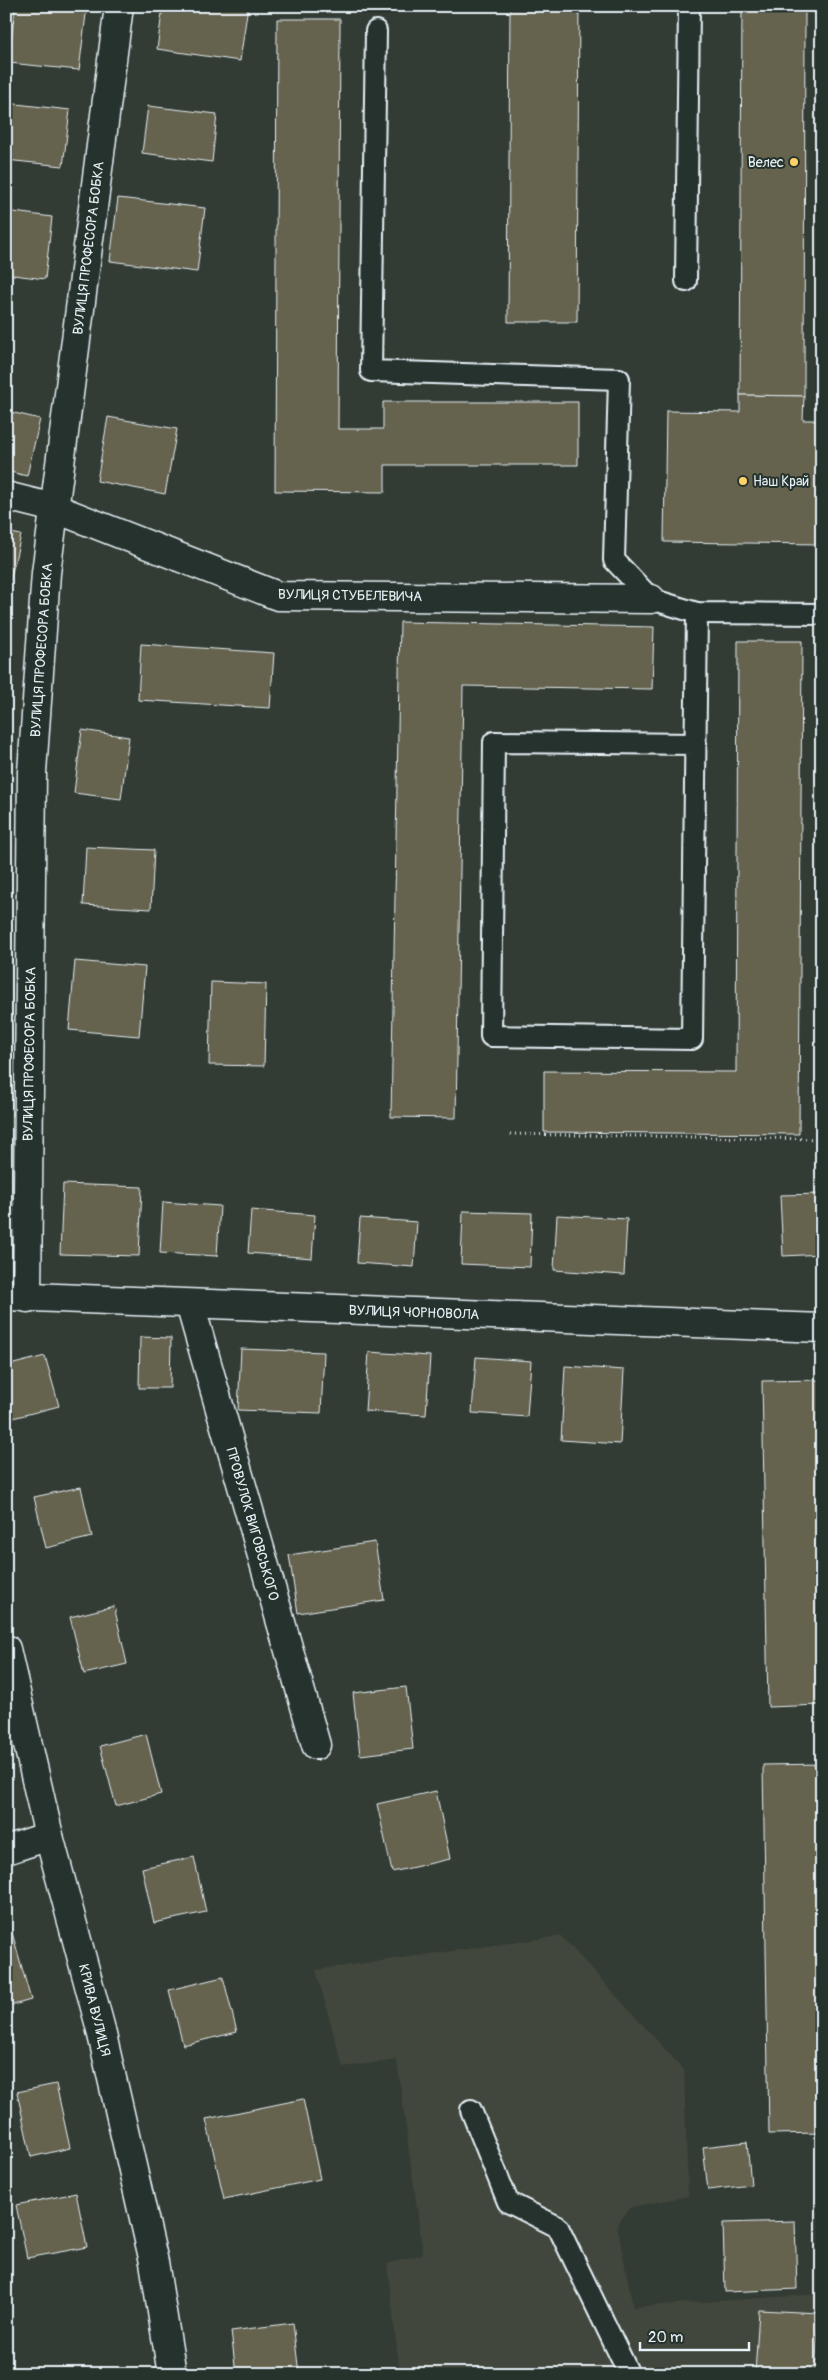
<svg xmlns="http://www.w3.org/2000/svg" width="828" height="2380" font-family="Pangolin,sans-serif">
<style>
.built{fill:#42473c}
.building{fill:#65624e;stroke:#e8f1f8}
.lines{fill:none;stroke-linecap:round;stroke-linejoin:round}
.service-casing{stroke:#e8f1f8;stroke-width:24}
.minor-casing{stroke:#e8f1f8;stroke-width:31}
.path{stroke:#e8f1f8;stroke-width:3;stroke-dasharray:1 4;stroke-linecap:butt}
.service{stroke:#26332d;stroke-width:20}
.minor{stroke:#26332d;stroke-width:28}
.poi-dot{fill:#ffd166;stroke:#26332d;stroke-width:2}
.labels{text-anchor:middle;stroke-width:4;stroke-linejoin:round;paint-order:stroke}
.poi-label{font-size:14px;fill:#e8f1f8;stroke:#26332d;text-anchor:end}
.street-label{font-size:14px;fill:#e8f1f8;stroke:#26332d}
</style>
<rect width="100%" height="100%" fill="#333c34"/>
<filter id="ink" filterUnits="userSpaceOnUse"><feTurbulence type="fractalNoise" baseFrequency=".02" numOctaves="2"/><feDisplacementMap in="SourceGraphic" scale="10" xChannelSelector="R" yChannelSelector="G"/><feConvolveMatrix kernelMatrix="1 2 1 2 8 2 1 2 1" color-interpolation-filters="sRGB"/></filter>
<g filter="url(#ink)">
<path class="built" d="M561,1936L684,2070L688,2196L631,2207L617,2224L633,2307L822,2294V2374H400L387,2264L423,2254L397,2060L343,2067L316,1970Z"/>
<g class="building">
<path d="M15,6H87L79,70L9,63Z"/>
<path d="M163,6H248L240,61L157,49Z"/>
<path d="M510,6H579L577,322H508Z"/>
<path d="M742,6H805L804,396L740,395Z"/>
<path d="M277,19H340L338,429H383V402H578V465H385V492L275,491Z"/>
<path d="M7,103L70,110L63,166L6,160Z"/>
<path d="M148,106L217,114L212,162L142,153Z"/>
<path d="M118,198L205,208L197,272L110,261Z"/>
<path d="M6,211L52,217L45,279L6,274Z"/>
<path d="M740,395L804,396L803,420H822V544L664,542L666,411L740,412Z"/>
<path d="M6,411L40,419L27,476L6,471Z"/>
<path d="M108,417L177,429L165,494L97,481Z"/>
<path d="M6,532L21,535L9,586L6,585Z"/>
<path d="M400,622L654,627L652,689L463,686L456,1118L391,1117Z"/>
<path d="M738,641H802L799,1134L544,1132V1071L736,1072Z"/>
<path d="M141,644L274,653L270,708L138,700Z"/>
<path d="M82,730L129,737L121,799L74,793Z"/>
<path d="M86,847L154,850L151,909L83,905Z"/>
<path d="M75,961L145,967L139,1036L69,1030Z"/>
<path d="M211,982L266,984L264,1066L209,1065Z"/>
<path d="M63,1184L142,1187L139,1256L60,1254Z"/>
<path d="M822,1194V1254L783,1256L780,1195Z"/>
<path d="M163,1202L220,1206L217,1256L160,1253Z"/>
<path d="M251,1210L315,1215L312,1258L248,1253Z"/>
<path d="M463,1211L532,1213L530,1267L461,1264Z"/>
<path d="M557,1215L627,1219L624,1275L554,1270Z"/>
<path d="M360,1218L417,1222L414,1267L357,1263Z"/>
<path d="M140,1337L171,1338L170,1388H139Z"/>
<path d="M241,1349L324,1352L321,1413L238,1410Z"/>
<path d="M369,1352L430,1356L426,1415L365,1411Z"/>
<path d="M45,1356L59,1406L13,1418L6,1391V1366Z"/>
<path d="M476,1357L531,1361L527,1417L472,1413Z"/>
<path d="M565,1366L624,1370L620,1444L561,1440Z"/>
<path d="M822,1380V1705L768,1707L762,1381Z"/>
<path d="M81,1487L92,1537L46,1548L34,1497Z"/>
<path d="M375,1542L384,1600L298,1613L289,1555Z"/>
<path d="M114,1606L127,1664L84,1674L70,1617Z"/>
<path d="M406,1687L413,1749L360,1755L353,1693Z"/>
<path d="M146,1734L161,1794L116,1806L100,1746Z"/>
<path d="M822,1764V2133L769,2134L763,1765Z"/>
<path d="M436,1791L450,1859L392,1872L377,1804Z"/>
<path d="M194,1857L206,1912L154,1923L142,1868Z"/>
<path d="M11,1929L31,2000L6,2007V1930Z"/>
<path d="M223,1977L237,2032L183,2045L169,1990Z"/>
<path d="M56,2084L70,2148L31,2157L17,2092Z"/>
<path d="M303,2099L320,2179L224,2199L206,2119Z"/>
<path d="M747,2142L751,2185L708,2190L703,2147Z"/>
<path d="M76,2193L87,2247L27,2258L16,2205Z"/>
<path d="M795,2221L797,2289L725,2292L723,2223Z"/>
<path d="M759,2310L819,2313L815,2374H755Z"/>
<path d="M293,2323L299,2374H236L231,2331Z"/>
</g>
<g class="lines">
<defs>
<g id="service">
<path d="M376,31L371,371L619,379L614,560L651,599L697,613L822,614"/>
<path d="M686,281L689,6"/>
<path d="M696,744L494,742L491,1036L692,1039L697,613"/>
<path d="M471,2110L508,2202L558,2227L629,2374"/>
</g>
<g id="minor">
<path d="M6,496L54,508L278,596L651,599"/>
<path d="M6,1296L822,1328"/>
<path d="M27,1298L32,772L46,573L119,6"/>
<path d="M190,1304L316,1745"/>
<path d="M6,1649L49,1836L100,2026L154,2262L172,2374"/>
<path d="M6,1850L49,1836"/>
</g>
</defs>
<use href="#service" class="service-casing"/>
<use href="#minor" class="minor-casing"/>
<path class="path" d="M510,1134L822,1139"/>
<use href="#service" class="service"/>
<use href="#minor" class="minor"/>
</g>
</g>
<g class="poi-dot">
<circle cx="794" cy="162" r="5"/>
<circle cx="743" cy="481" r="5"/>
</g>
<g class="labels">
<g class="poi-label">
<text x="784" y="167">Велес</text>
<text x="753" y="486" text-anchor="start">Наш Край</text>
</g>
<g class="street-label">
<text transform="translate(88 248) rotate(-83)" y="5">ВУЛИЦЯ ПРОФЕСОРА БОБКА</text>
<text transform="translate(350 595) rotate(1)" y="5">ВУЛИЦЯ СТУБЕЛЕВИЧА</text>
<text transform="translate(41 650) rotate(-86)" y="5">ВУЛИЦЯ ПРОФЕСОРА БОБКА</text>
<text transform="translate(29 1054) rotate(-89)" y="5">ВУЛИЦЯ ПРОФЕСОРА БОБКА</text>
<text transform="translate(414 1312) rotate(2)" y="5">ВУЛИЦЯ ЧОРНОВОЛА</text>
<text transform="translate(253 1524) rotate(74)" y="5">ПРОВУЛОК ВИГОВСЬКОГО</text>
<text transform="translate(95 2010) rotate(76)" y="5">КРИВА ВУЛИЦЯ</text>
</g>
</g>
<rect width="828" height="2380" fill="none" stroke="#26332d" stroke-width="25"/>
<rect x="12" y="12" width="803" height="2355" fill="none" stroke="#e8f1f8" stroke-width="2" filter="url(#ink)"/>
<path d="M640 2342v8h109v-8" fill="none" stroke="#e8f1f8" stroke-width="2.5"/>
<text x="648" y="2342" font-size="15" fill="#e8f1f8" stroke="#26332d" stroke-width="4" paint-order="stroke">20 m</text>
</svg>
